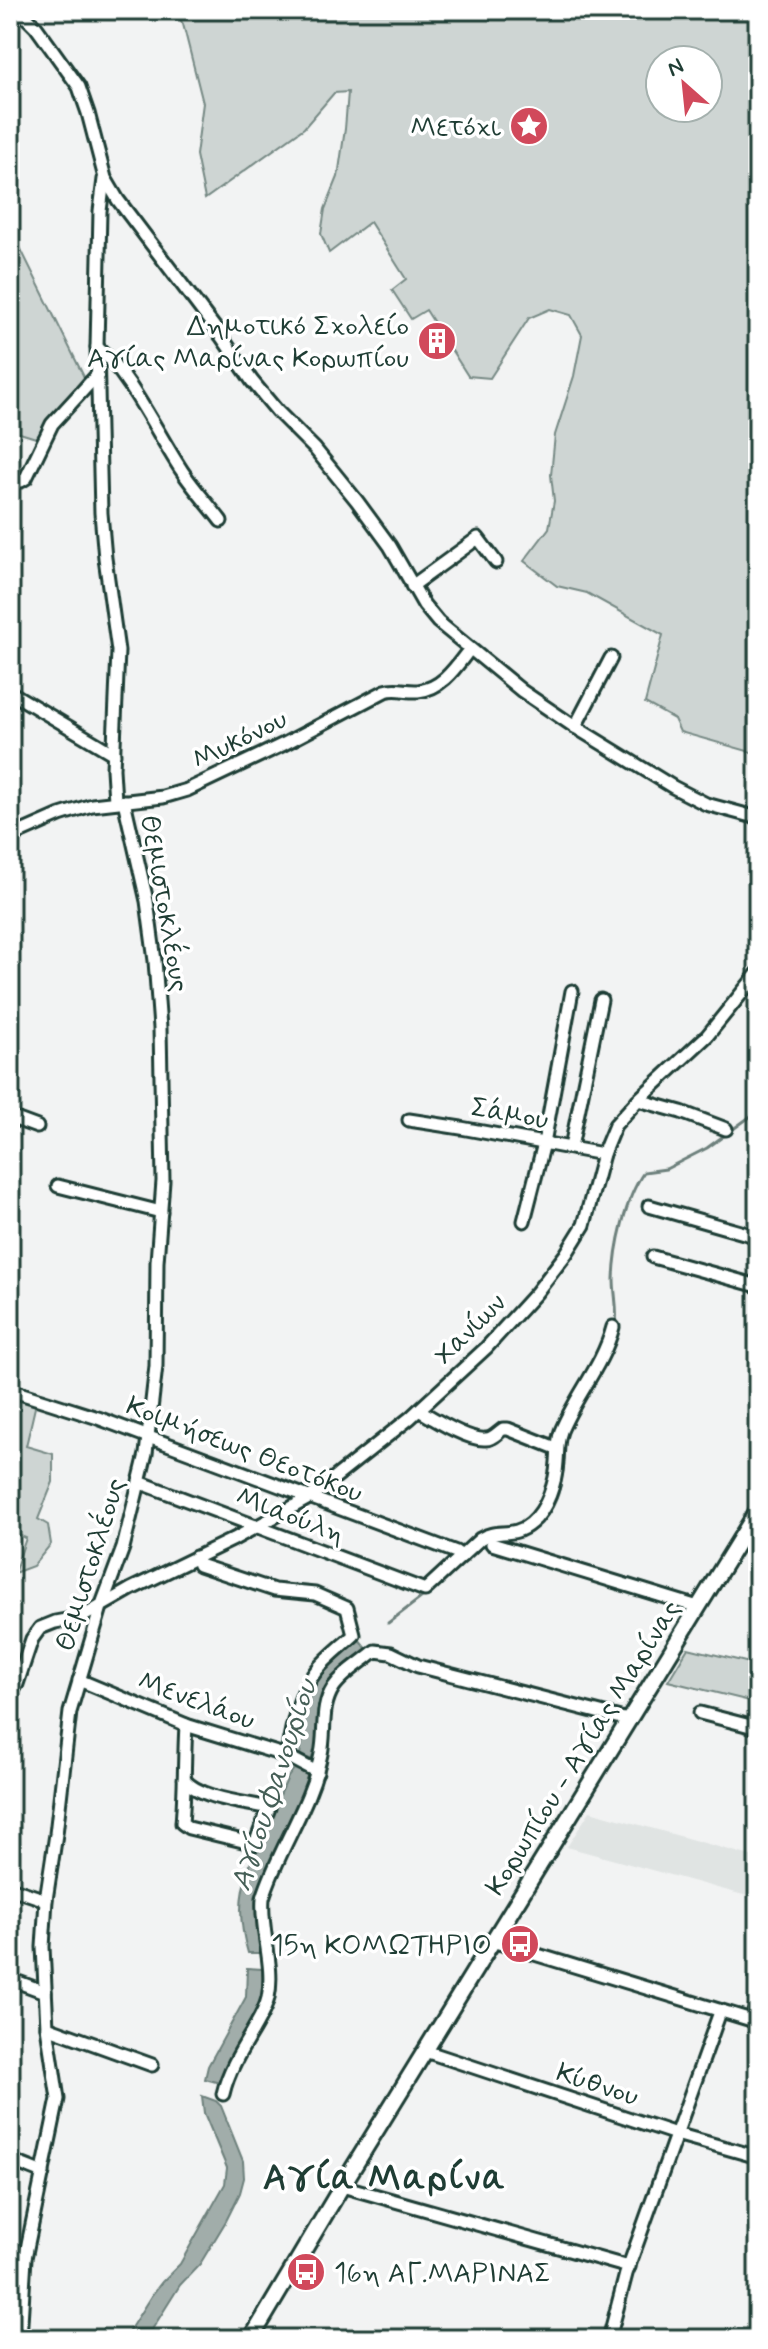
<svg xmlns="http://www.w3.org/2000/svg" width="768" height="2349" font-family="Mynerve,sans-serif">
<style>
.built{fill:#e0e4e3}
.green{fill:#ced5d3;stroke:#768984;stroke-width:2;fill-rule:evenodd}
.water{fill:#a1adaa;stroke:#6d807b;stroke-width:2}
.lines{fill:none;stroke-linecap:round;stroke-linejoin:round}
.stream{stroke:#6d807b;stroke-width:3}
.minor-casing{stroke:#1f3d34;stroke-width:17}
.major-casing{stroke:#1f3d34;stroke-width:20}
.minor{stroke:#fff;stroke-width:11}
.major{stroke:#fff;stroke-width:14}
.labels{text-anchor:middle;stroke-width:7;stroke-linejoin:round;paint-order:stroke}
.poi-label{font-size:28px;fill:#1f3d34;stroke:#fff;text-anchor:end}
.street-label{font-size:28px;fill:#1f3d34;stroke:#fff}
.water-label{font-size:30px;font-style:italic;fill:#465f57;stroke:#fff}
.district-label{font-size:36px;font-weight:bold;letter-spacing:2px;fill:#1f3d34;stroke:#fff}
</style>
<rect width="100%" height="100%" fill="#f2f3f3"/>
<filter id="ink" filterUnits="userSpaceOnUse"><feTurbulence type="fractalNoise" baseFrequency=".0125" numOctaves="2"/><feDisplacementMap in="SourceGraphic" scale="16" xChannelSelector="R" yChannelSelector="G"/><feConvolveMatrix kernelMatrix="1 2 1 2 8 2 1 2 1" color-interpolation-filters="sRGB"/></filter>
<g filter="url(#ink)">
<path class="built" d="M590,1811L758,1858V1899L567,1847Z"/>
<g class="green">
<path d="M174,10H758V754L680,732L674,719L645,703L663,635L587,593L557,586L524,561L549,528L554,501L551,475L555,435L574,376L582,335L571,315L550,309L529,318L490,378L468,376L426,310L411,319L392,290L406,279L370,222L329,253L321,234L325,209L338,177L345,129L348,92L334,93L304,128L205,199L196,155L203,103L183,24ZM660,60H708V108H660Z"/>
<path d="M10,227L84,377L36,438L10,430Z"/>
<path d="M10,1396L36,1403L26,1446L53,1454V1482L38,1519L48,1525L51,1544L33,1566L14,1573L26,1538L10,1532Z"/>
<path d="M688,1648L758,1665V1703L668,1681Z"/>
</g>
<g class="water">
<path d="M358,1638L367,1649L336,1679L315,1761L300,1755L309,1690L320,1669Z"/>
<path d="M294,1769L309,1775L264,1885L263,1953H248C242,1933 239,1909 243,1889C250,1855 274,1810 288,1777Z"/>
<path d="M247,1968L262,1969L263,1998L220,2083L205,2079L208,2066L246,1997Z"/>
<path d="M202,2096L216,2101L221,2106L243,2161L244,2178L240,2193L226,2221L200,2264L180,2285L146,2339H124L151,2296L162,2282L180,2264L225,2184L227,2168L204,2113Z"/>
</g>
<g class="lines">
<g class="stream">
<path d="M616,1323C618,1308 614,1294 614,1279C615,1247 625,1199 644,1172L666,1169L707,1148L758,1111"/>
<path d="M529,1530C559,1515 565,1476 563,1446"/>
<path d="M388,1623L426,1594"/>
</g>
<defs>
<g id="minor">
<path d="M19,10L36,27L79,87L88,113L105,178L118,200L221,336L252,381L277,411L315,449L357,501L390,546L424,605L438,622L522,691L572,725L673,787L706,804L758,818"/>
<path d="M104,179L100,211L97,347L101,513L105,558L118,651L113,769L115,801"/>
<path d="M97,347C129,373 158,435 182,471C194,489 208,504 221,521"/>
<path d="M10,478L21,481L26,478L52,424L97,375"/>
<path d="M412,586L478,538L496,562"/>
<path d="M10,692L114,754"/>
<path d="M575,727L611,658"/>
<path d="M10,837L60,815L92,805L163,797L187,790L284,744L385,691C397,687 406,692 418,691C442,689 456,667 469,650"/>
<path d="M638,1100L681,1112L726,1129"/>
<path d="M10,1117L37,1127"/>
<path d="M409,1120L461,1128L603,1154"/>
<path d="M571,1147L601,1000"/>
<path d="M58,1186L161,1212"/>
<path d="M649,1206L758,1237"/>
<path d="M524,1221L544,1143L572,991"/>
<path d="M653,1257L758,1286"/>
<path d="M10,1390L98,1418L456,1552L462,1556"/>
<path d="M419,1410C434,1419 469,1441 486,1439C493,1439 497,1433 503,1429H508L556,1448"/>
<path d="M139,1482L425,1590L480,1539C497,1528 513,1539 531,1523C547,1510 556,1482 557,1462C558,1451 557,1442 561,1431C576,1395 603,1365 613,1327"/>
<path d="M492,1544L698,1607"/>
<path d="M196,1557L199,1565L274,1590L315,1594L347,1608L354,1635C341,1647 327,1657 316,1671C298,1694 291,1728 287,1756"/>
<path d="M79,1680L189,1726L287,1756L317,1772"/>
<path d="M10,1695L17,1684L32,1639L40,1628L55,1622L82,1617L131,1589L234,1539L309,1498L410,1418L486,1348L536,1293L566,1254L584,1225L603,1154L615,1125L638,1100L707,1036L758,973"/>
<path d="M700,1713L758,1728"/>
<path d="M184,1779C197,1798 247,1803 269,1808L255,1844L189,1828L182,1823C185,1790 184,1758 186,1725"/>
<path d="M10,1888L46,1900"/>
<path d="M492,1941L758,2022"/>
<path d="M10,1979L45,1992"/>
<path d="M752,2021L758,1999"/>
<path d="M47,2027L152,2065"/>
<path d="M425,2051L676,2134L758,2157"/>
<path d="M223,2094C228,2072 240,2052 252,2032C258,2021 265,2011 268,1998C275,1965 260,1931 263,1898C278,1849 311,1805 321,1754C326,1732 320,1708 333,1688C343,1673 361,1663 375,1651L391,1653L418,1666L628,1720"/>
<path d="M10,2160L43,2173"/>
<path d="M342,2186L629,2267"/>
<path d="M20,2339L25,2258L58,2099L47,2027L43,1947L46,1900L56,1834L70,1712L101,1607L123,1548L146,1454L156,1366L157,1262L163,1181L160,1028L155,961L147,901L124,801"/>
<path d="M609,2339L626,2274L720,2012"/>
<path d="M757,2339L758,2335"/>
</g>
<path id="major" d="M251,2339L342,2186L758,1510"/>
</defs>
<use href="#minor" class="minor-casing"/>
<use href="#major" class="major-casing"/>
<use href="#minor" class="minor"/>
<use href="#major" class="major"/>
</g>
</g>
<defs>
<symbol id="sight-disc" viewBox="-11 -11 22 22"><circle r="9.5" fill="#d1495b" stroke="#fff"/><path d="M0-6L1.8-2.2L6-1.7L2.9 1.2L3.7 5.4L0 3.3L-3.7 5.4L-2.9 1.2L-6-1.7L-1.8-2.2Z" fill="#fff"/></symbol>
<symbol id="building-disc" viewBox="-11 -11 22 22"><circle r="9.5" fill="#d1495b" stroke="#fff"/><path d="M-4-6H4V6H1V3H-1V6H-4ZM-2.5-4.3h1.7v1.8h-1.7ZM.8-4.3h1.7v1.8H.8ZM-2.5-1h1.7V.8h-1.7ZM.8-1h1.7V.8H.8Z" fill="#fff"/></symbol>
<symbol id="bus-disc" viewBox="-11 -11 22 22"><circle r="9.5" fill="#d1495b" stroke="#fff"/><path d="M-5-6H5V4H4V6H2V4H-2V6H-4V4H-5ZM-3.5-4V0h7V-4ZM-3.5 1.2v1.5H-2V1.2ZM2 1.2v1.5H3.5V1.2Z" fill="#fff"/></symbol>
</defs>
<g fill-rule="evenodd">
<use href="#sight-disc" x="507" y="104" width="44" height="44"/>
<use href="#building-disc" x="415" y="319" width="44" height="44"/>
<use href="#bus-disc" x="498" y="1922" width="44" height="44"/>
<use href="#bus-disc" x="284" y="2250" width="44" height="44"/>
</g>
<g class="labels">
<g class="poi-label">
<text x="501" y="136">Μετόχι</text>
<text x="409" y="335">Δημοτικό Σχολείο<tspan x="409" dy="32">Αγίας Μαρίνας Κορωπίου</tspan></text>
<text x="492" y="1954">15η ΚΟΜΩΤΗΡΙΟ</text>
<text x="334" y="2282" text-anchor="start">16η ΑΓ.ΜΑΡΙΝΑΣ</text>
</g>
<g class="street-label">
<text transform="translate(239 738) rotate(-26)" y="10">Μυκόνου</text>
<text transform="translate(166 903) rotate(80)" y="10">Θεμιστοκλέους</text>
<text transform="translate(510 1112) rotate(10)" y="10">Σάμου</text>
<text transform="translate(469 1328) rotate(-45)" y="10">Χανίων</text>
<text transform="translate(245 1448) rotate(21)" y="10">Κοιμήσεως Θεοτόκου</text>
<text transform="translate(291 1514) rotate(21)" y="10">Μιαούλη</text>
<text transform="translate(89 1564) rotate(-73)" y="10">Θεμιστοκλέους</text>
<text transform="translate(197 1699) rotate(20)" y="10">Μενελάου</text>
<text transform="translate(582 1747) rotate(-58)" y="10">Κορωπίου - Αγίας Μαρίνας</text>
<text transform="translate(598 2083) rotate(18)" y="10">Κύθνου</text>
</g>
<g class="water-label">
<text transform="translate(273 1785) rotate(-72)" y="10">Αγίου Φανουρίου</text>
</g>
<g class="district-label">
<text x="385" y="2189">Αγία Μαρίνα</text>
</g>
</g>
<rect width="768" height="2349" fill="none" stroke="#fff" stroke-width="40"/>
<rect x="20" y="20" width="728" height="2309" fill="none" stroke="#1f3d34" stroke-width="3" filter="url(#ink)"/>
<g transform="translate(684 84) rotate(333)"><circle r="38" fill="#ffffff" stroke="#a5b1ae" stroke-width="2"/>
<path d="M0-6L14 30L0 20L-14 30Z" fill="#d1495b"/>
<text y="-12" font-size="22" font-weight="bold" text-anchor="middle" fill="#1f3d34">N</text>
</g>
</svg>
